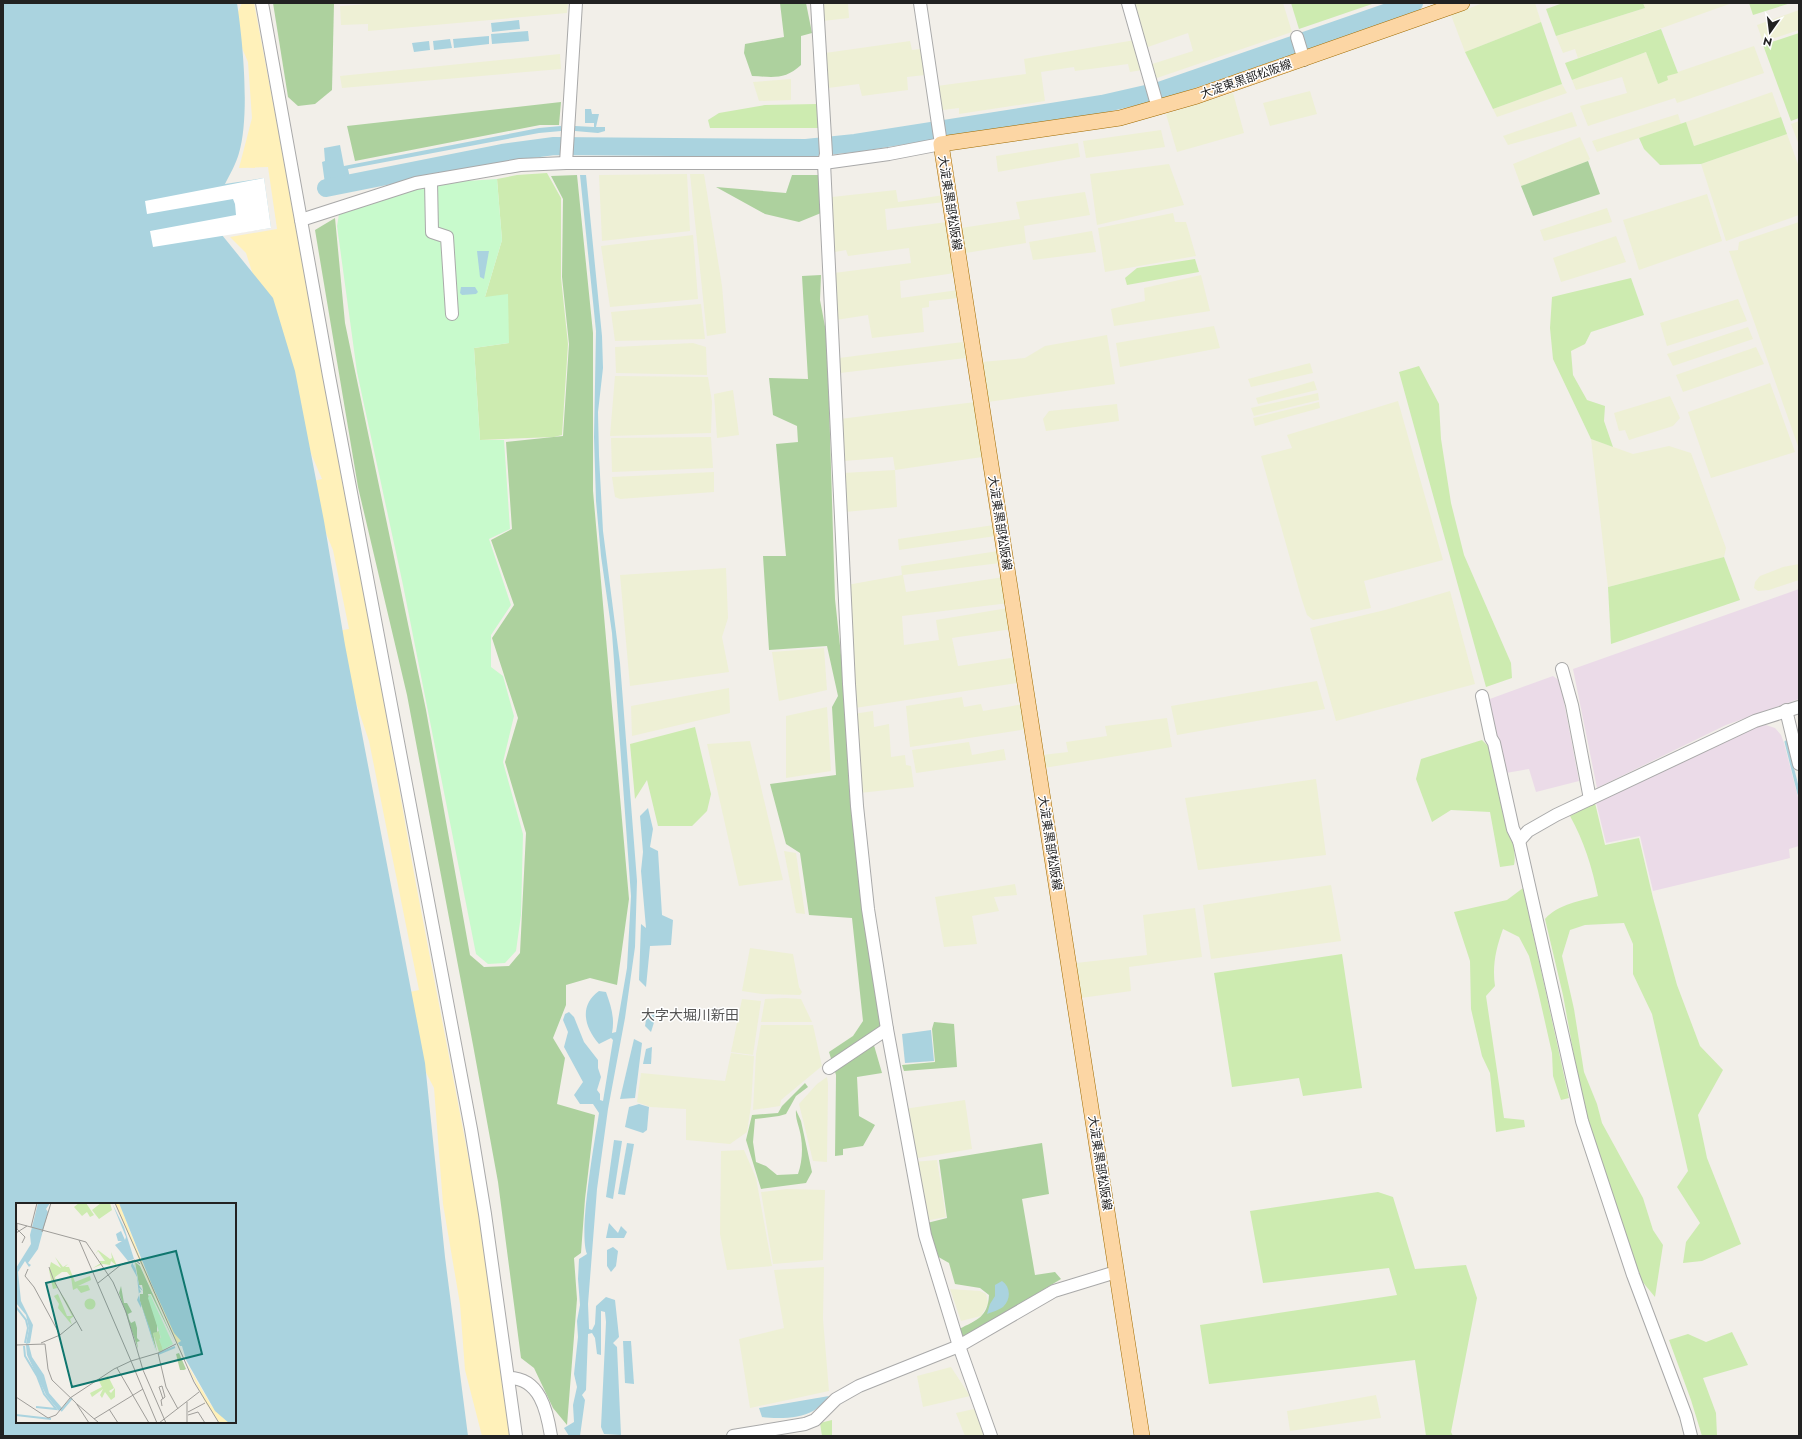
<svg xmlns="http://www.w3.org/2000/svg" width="1802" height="1439" font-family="Jost,'Noto Sans JP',sans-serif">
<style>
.industrial{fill:#ebdbe8}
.farmland{fill:#eef0d5}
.grass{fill:#cdebb0}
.forest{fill:#add19e}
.sand{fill:#fff1ba}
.park{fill:#c8facc}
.water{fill:#aad3df;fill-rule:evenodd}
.pier{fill:#fff}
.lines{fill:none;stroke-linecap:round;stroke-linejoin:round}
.stream{stroke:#aad3df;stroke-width:3}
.river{stroke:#aad3df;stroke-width:18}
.minor-casing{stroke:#a9a9a9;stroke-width:14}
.major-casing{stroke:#a06b00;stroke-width:16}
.minor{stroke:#fff;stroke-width:12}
.major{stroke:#fcd6a4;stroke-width:15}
.labels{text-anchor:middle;stroke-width:3;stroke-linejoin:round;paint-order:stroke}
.street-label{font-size:12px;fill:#222;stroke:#fff}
.quarter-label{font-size:14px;fill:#555;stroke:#fff}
.inset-river{fill:none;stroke:#aad3df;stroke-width:2}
.inset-road{fill:none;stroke:#9f9d99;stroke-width:1}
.view{fill:#0f766e;fill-opacity:0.15;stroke:#0f766e;stroke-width:2}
.inset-edge{fill:none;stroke:#222;stroke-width:2}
</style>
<rect width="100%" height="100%" fill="#f2efe9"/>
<g class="industrial">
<path d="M1799,589V699L1726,725L1597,788L1573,669Z"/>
<path d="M1553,676L1560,681L1579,781L1536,792L1529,769L1506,773L1487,700Z"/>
<path d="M1766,725L1775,728L1781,735L1784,743L1799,801V846L1789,849L1790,858L1653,891L1640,836L1606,843L1596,802L1757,726Z"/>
</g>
<g class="farmland">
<path d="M383,3H568L567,13L368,31V24L341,25L340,6Z"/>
<path d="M821,3H848L849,18L823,21Z"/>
<path d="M1131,3H1283L1292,32L1154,79L1149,65L1193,51L1188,33L1145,48Z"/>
<path d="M1483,3H1535L1541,22L1465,52L1451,15Z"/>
<path d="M1643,3H1732L1578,58L1575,49L1563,53L1556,36L1645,8Z"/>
<path d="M1799,10V30L1763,42L1757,25Z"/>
<path d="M1135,40L1142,70L1130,72L1128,64L1075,71L1074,67L1041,72L1045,101L959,114V108L943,110L940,108L937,86L1026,74L1024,59Z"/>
<path d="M910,41L912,50L920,49L925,75L907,77L908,90L862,96L859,84L828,88L825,53Z"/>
<path d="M1754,46L1764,73L1677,103L1675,98L1588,126L1580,106L1627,93L1622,77L1576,90L1572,80L1646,52L1658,84L1666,76Z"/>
<path d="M560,54L561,69L342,88L340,76Z"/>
<path d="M791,79V100L759,101L753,82Z"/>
<path d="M1562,84L1567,93L1497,117L1493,109Z"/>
<path d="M1310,91L1317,114L1270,126L1263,103Z"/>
<path d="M1772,92L1781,117L1694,146L1686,122Z"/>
<path d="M1233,93L1244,133L1177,152L1166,114Z"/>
<path d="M1572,112L1577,126L1508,145L1503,136Z"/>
<path d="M1678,114L1681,124L1597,152L1592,141Z"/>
<path d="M1799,121V145L1791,124Z"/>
<path d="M1161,130L1165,147L1086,158L1083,141Z"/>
<path d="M1787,134L1799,167V215L1726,241L1701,164Z"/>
<path d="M1580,137L1590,159L1588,161L1521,186L1513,164Z"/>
<path d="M1078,143L1080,157L998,172L996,156Z"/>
<path d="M1169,164L1184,205L1097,225L1090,174Z"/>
<path d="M687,174L690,231L602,241L599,175Z"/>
<path d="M690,174H704L722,286L726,333L707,336Z"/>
<path d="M896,190L898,202L944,195L945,202L885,209L887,230L947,222L955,273L900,281L901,298L958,290L959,298L929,301V307L922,308L924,332L872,338L868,315L836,320L834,273L911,263L909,248L848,256L846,250L835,252L832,197Z"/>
<path d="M1085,192L1090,215L1024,226L1026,243L966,253L961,228L1020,219L1016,202Z"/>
<path d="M1707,194L1722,241L1639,270L1623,220Z"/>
<path d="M1607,208L1612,222L1544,241L1540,230Z"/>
<path d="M1173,213L1175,222H1186L1196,256L1105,272L1098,228Z"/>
<path d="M1799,222V449L1729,251L1738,250L1739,242Z"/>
<path d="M1092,231L1096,252L1033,260L1029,242Z"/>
<path d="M693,235L698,299L610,307L601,246Z"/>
<path d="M1616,236L1626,262L1561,282L1553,258Z"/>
<path d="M1201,275L1210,311L1114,326L1111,309L1145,301L1144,288Z"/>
<path d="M1738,299L1747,321L1667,346L1660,323Z"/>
<path d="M701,304L705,339L615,341L611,312Z"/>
<path d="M1214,326L1220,348L1120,367L1116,343Z"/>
<path d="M1748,327L1753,339L1673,366L1667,354Z"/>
<path d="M1107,335L1115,384L988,402L981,362L1025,358L1045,346Z"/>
<path d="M963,342L966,358L840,373L839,358Z"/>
<path d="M693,343L706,347L707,375L616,373L615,347Z"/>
<path d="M1756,347L1764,364L1683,392L1676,375Z"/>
<path d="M1310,363L1313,373L1251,387L1248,379Z"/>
<path d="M615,376L708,377L712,402L711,433L610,436Z"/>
<path d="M1314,381L1317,390L1258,404L1256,398Z"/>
<path d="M1770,383L1795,452L1711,478L1688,412Z"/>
<path d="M733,390L739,435L717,438L714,394Z"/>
<path d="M1318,393L1319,400L1254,416L1251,408Z"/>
<path d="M1670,396L1680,418L1673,426L1629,440L1625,430L1619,431L1614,413Z"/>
<path d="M1398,401L1443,560L1364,581L1371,608L1313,620L1307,615L1301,597L1261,456L1292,448L1287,435Z"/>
<path d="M975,402L982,457L895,470L897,507L845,512L843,473L895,470L893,457L844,461L840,419Z"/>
<path d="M1319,402L1320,408L1255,426L1253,418Z"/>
<path d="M1117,404L1119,421L1046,431L1043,419L1049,411Z"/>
<path d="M711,437L713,468L612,472L611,438Z"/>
<path d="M1591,439L1633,454L1669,446L1691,453L1726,548L1724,557L1608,587Z"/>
<path d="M714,472V492L620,499L615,497L612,477Z"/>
<path d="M994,525L996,536L899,550L898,539Z"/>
<path d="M998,551L1000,563L903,575L906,592L1004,577L1009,603L902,616L904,645L939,640L936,620L1008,608L1012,629L952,638L958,666L1017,657V683L855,708L847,585L902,575L901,566Z"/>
<path d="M1799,564V580L1769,590L1758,591L1754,588L1755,582L1760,576L1783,567Z"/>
<path d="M726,568L728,618L722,637L729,672L630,686L620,575Z"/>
<path d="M1450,591L1475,684L1336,721L1310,628L1385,610Z"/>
<path d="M824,648L827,690L779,701L772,652Z"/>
<path d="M1317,681L1325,709L1177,735L1171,706Z"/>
<path d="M729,688L730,713L632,736L631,706Z"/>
<path d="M962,697L964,707L981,704L983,711L1023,704L1028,729L910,747L906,706Z"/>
<path d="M827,707L831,771L786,778V716Z"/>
<path d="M873,711L874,727L889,724L891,757L905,755L906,765L911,766L914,787L860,793L853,714Z"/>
<path d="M1167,718L1172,747L1044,768L1042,755L1068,752L1066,742L1107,736L1105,726Z"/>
<path d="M750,741L783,880L739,886L707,744Z"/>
<path d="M969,742L972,755L1004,749L1006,760L916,773L912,750Z"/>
<path d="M1316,779L1326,855L1198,870L1185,798Z"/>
<path d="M784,851L796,853L805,914L796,913Z"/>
<path d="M1015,884L1017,895L994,897L999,911L972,916L977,944L944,947L935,897Z"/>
<path d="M1331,885L1341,941L1211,959L1203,905Z"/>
<path d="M1195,908L1202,957L1129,967L1131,991L1081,998L1076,963L1147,955L1143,915Z"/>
<path d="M750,948L793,954L799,987L802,992L800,995L762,994L742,991Z"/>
<path d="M785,998L801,999L812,1022H761L765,999Z"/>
<path d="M742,999L761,1001L753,1055L731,1052Z"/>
<path d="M761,1025H813L822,1066L781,1100L780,1106L753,1110L756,1054Z"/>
<path d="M731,1053L754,1056L751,1106L747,1132L730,1144L686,1140V1109L650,1107L637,1102L641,1073L725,1081Z"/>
<path d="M827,1077L828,1084L827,1162L813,1161L799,1104L817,1084Z"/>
<path d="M965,1100L972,1149L912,1159L904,1109Z"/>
<path d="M744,1150L756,1178L772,1266L727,1270L720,1234L721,1151Z"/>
<path d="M937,1160L946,1217L925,1221L913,1162Z"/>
<path d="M787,1189L825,1190L823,1260L773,1264L761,1192Z"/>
<path d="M824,1267L823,1319L829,1391L750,1408L739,1339L784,1328L774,1270Z"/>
<path d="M950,1289L980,1291L986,1294L988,1304L981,1316L961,1321Z"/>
<path d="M951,1367L970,1396L923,1407L917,1376Z"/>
<path d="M1376,1395L1381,1418L1290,1431L1287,1411Z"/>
<path d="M974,1409L987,1436H965L956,1413Z"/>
</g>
<g class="grass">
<path d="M1291,3H1375L1299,29Z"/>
<path d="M1563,3H1643L1645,8L1556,36L1546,9Z"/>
<path d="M1749,3H1791L1753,15Z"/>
<path d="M1541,22L1562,84L1493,109L1465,52Z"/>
<path d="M1661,29L1678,73L1667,76L1668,80L1658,84L1646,52L1572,80L1565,63Z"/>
<path d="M1799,33V118L1791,121L1763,45Z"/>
<path d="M817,104L819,128H710L708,120L719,113L765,105Z"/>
<path d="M1781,117L1787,134L1701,164L1660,165L1644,149L1639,138L1686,122L1694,146Z"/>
<path d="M547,173L561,198V278L568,344L562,435L554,437L480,440L474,348L509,343L485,297L502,240L497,179L517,175Z"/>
<path d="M1195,259L1199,272L1127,285L1125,278L1137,268Z"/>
<path d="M1631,278L1644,315L1591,332L1585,344L1571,351L1573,375L1587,400L1605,406L1604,421L1613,447L1591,439L1553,359L1550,328L1552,297Z"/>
<path d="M1419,366L1439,404L1441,439L1451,503L1464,555L1511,663L1512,678L1486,687L1399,372Z"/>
<path d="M1724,557L1740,600L1611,644L1608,587Z"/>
<path d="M695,727L711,794L707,811L692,826H658L647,780L635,799L630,744Z"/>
<path d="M1482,740L1490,748C1496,772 1519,845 1514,865L1500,867L1490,812L1451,810L1432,822L1416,779L1421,759Z"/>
<path d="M1595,803L1605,845L1639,838L1653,898L1677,985L1700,1046L1723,1070L1698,1115L1707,1158L1741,1244L1702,1261L1683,1263L1686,1242L1700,1223L1677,1187L1688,1171L1652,1014L1633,974V944L1624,923L1585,925L1570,930L1562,956L1574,1009L1584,1072L1597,1104L1602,1123L1643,1198L1653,1230L1663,1245L1655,1297L1641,1280L1585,1117L1563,995L1545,919C1558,904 1581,901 1598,896C1592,867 1584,841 1570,816Z"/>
<path d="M1523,888L1569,1098L1561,1100L1553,1076L1552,1053L1538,991L1529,956L1519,937L1503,929C1496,948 1492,966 1495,986L1486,996L1504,1118L1524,1120L1525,1127L1496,1132L1490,1073L1482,1056L1471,1009L1470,961L1454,912L1507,900Z"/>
<path d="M1342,954L1362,1088L1303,1096L1299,1078L1232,1087L1214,973Z"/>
<path d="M1378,1192L1393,1197L1415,1269L1466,1265L1477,1298L1451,1432L1453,1436H1426L1415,1360L1209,1384L1200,1325L1397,1295L1389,1268L1263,1283L1250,1211Z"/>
<path d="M1732,1332L1748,1365L1703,1378L1716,1413L1717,1436H1702L1691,1400L1669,1340L1688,1334L1706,1342Z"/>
<path d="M832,1420V1436H822L820,1423Z"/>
</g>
<g class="forest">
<path d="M273,3H334L332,90L315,104L298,106L288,97Z"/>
<path d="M780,3H806L812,33L801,36V65C785,80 773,77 752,76L744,53L745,44L784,37Z"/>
<path d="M561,102L559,125H540L355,161L347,126Z"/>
<path d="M1588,161L1600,194L1533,216L1521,186Z"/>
<path d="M577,175L593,333V491L629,899L617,985L590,978L566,985V1005L553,1038L565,1058L557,1104L595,1115L585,1199L581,1253L574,1258L577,1299L567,1425L553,1408L534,1368L521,1358L498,1182L473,1045L407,695L358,487L315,230L335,218L345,323L426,710L470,955L484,967L509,966L520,953L526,833L505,762L518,718L492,638L514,605L491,540L512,529L506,442L563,436L569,344L562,277L563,199L551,176Z"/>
<path d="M792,175H818L821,213L799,222L765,214L716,187L786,193Z"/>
<path d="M821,275L820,300L827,337L835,599L844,683L849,786L858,866L883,1026L871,1035L882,1073L857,1077L859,1116L875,1125L863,1146L843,1149V1155L835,1156L836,1075L829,1052L853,1036L863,1021L852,918L809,915L800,853L786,844L770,784L836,775L832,707L838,696L827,646L769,650L763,556H786L776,444L798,442L797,426L773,415L769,378L808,379L802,276Z"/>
<path d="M934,1022L954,1024L957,1067L904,1071L902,1065L935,1062L932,1029Z"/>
<path d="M805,1083L808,1087L796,1096L786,1114L779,1116L755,1119L753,1142L756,1162L766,1166L777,1175L798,1174C802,1163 803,1149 801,1137C800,1128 795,1119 796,1110L801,1121L812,1172L806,1183L761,1189L746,1140L752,1115L778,1113L782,1106Z"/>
<path d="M1042,1143L1049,1194L1022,1199L1035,1275L1055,1272L1061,1279L962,1339L959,1329C977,1320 988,1317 989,1295L980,1288L955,1284L949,1263L935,1255L927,1223L947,1218L939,1160Z"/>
</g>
<path class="sand" d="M242,3H254L343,469L415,879L476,1197L510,1436H482L465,1370L460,1304L443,1204L434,1088L387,997L419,990L369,741L332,632L349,629L333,550L305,483L322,479L292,409L282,365L246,253L230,237L277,229L268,167L239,168L252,118L248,62L232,25Z"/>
<path class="park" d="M497,179L502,240L485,297L508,294L509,343L474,348L480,440H504L510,529L489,539L511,605L491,635V667L503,676L514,716L503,762L523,834L521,915L516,951L505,963L488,964L476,954L403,585L357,372L337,226L339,214L436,183Z"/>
<g class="water">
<path d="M3,3H237C243,42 250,116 239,153C236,164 230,174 225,184L264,178L271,228L222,235L273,298L295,371L324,521L345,645L425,1063L445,1257L468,1436H3ZM17,1204H235V1422H17Z"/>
<path d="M519,20L520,29L492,32L491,23Z"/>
<path d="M528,31L529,41L492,44L491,34Z"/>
<path d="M489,36V44L454,48L453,39Z"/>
<path d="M450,39L452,48L434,50L433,41Z"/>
<path d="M429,41L430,50L414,52L412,43Z"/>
<path d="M585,109H591L592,114H599L596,127H605V131L598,133L575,131V126L594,127V123H585Z"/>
<path d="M561,126V131L539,133L348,169L352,187L326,191L322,162L325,161L324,148L340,145L344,166L539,128Z"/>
<path d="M580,175H586L602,336L603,368L598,412L599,456L603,531L620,663L637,881L635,947L625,1018L608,1109L597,1189L588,1304L589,1329L592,1330L595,1324L596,1306L606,1297L615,1300L619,1337L613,1343L617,1347L621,1435L604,1434L601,1427L606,1322L605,1312L601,1311V1355L597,1354L595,1338L592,1333L588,1334L586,1390L582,1395L585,1400L580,1436H569L564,1428L574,1422L573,1405L577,1387L574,1374L578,1337L577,1321L580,1305L578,1279L579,1259L587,1254C578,1233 595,1140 599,1113L593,1104H580L574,1095L583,1082L564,1047L568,1032L563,1020L565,1014L569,1012L574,1017L584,1042L598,1060V1068L601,1077L597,1090L600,1094V1100L603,1101L613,1040L611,1038L599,1044C584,1027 579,1005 599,991L606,992C611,1006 615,1018 612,1033L616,1032L627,968L631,896L612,633L601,556L596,501L594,437L596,331Z"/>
<path d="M477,251H489L484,279L480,277Z"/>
<path d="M461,287H475L478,292L476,294L462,295L460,293Z"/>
<path d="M648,808L653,829L650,847L658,851L662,915L673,920L671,945L650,946L646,987L639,980L641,924L646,928L641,871L643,852L640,816Z"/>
<path d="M657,1013L651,1032L645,1026L647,1014Z"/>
<path d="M931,1030L934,1061L905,1063L902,1034Z"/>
<path d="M634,1039L642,1043L635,1098L620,1099Z"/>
<path d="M652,1047L651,1064H643L646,1049Z"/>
<path d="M639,1104L649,1107L647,1130L643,1133L625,1127L629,1107Z"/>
<path d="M614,1140L622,1141L613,1199L606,1197Z"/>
<path d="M627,1143L634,1144L625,1195L618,1194Z"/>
<path d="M609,1223L618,1233L621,1226L627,1232L624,1238H606Z"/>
<path d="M613,1247L618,1251L616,1266L611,1272L607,1266V1250Z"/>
<path d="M1002,1281C1011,1287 1011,1300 1003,1307C999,1310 992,1312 987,1314L990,1304L995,1296V1285Z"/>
<path d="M623,1341H631L634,1384L625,1383Z"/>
<path d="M829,1396C824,1402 820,1407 813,1411C800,1419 776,1419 762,1417L759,1408Z"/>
</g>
<path class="pier" d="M264,178L271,228L153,247L150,231L236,215L235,204L233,199L147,214L145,201Z"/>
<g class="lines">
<path class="stream" d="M1786,742L1799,794"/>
<path class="river" d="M326,188L502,153L554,146L806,148L855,143L1102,104L1159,91L1414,3"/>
<defs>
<g id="minor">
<path d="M262,3L329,376L471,1129L485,1214L516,1436"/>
<path d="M576,3L566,163H824L889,154L941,144L920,3"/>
<path d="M817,3L826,154L824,163L849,684L857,806L868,909L887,1029L925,1235L959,1346L991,1436"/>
<path d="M1128,3L1158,108"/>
<path d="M1297,37L1304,60"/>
<path d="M431,181L432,232L447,237L452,314"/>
<path d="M301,220L416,183L520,165L566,163"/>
<path d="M1562,669L1572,705L1590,799"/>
<path d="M1482,696L1491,738L1494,743L1513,829L1519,841L1582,1121L1633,1275L1686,1416L1691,1436"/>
<path d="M1786,710L1799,764"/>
<path d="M1519,841L1528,831L1556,815L1755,721L1799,707"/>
<path d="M829,1068L887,1029"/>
<path d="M509,1378C540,1378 547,1411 551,1436"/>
<path d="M733,1436L805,1424L815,1420L836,1399L859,1386L959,1346L1054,1291L1116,1272"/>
</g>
<path id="major" d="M1142,1436L941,144L1120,118L1197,96L1462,3"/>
</defs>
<use href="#minor" class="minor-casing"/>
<use href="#major" class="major-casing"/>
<use href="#minor" class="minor"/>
<use href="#major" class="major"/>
</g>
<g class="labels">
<g class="street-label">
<text transform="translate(1246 79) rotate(-19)" y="4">大淀東黒部松阪線</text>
<text transform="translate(950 203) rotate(81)" y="4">大淀東黒部松阪線</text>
<text transform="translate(1000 523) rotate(81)" y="4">大淀東黒部松阪線</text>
<text transform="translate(1050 843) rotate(81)" y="4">大淀東黒部松阪線</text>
<text transform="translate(1100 1163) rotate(81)" y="4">大淀東黒部松阪線</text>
</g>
<g class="quarter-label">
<text x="690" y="1020">大字大堀川新田</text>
</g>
</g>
<g transform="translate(16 1203)">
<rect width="220" height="220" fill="#f2efe9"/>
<path d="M63,0H70L78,12L74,14L71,9L66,13L58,4ZM85,0H94L96,7L83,16L76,7ZM82,47L94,56L96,55L95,49L101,63L95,58L94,62L87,61L77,65L85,60L83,58H89L82,48L79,52ZM39,54L47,64L52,61L49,64H53L59,79L74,73L75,77L62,83L72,82L74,87L65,90L61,85L57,87L55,74L51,69H46L39,74L41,85L37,86L33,67L35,59L45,65ZM43,88L51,99L58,113L54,116L56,122L42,105L43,101L38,93L42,91L51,113H56ZM68.5 101a5.5 5.5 0 1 1 11 0a5.5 5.5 0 1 1-11 0ZM143,128L147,147L143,149L137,130ZM92,173L98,185L93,188L95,190L99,185V194L95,197L89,189L86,195L84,192L87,186L76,194L74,190L86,184L83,178Z" fill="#cdebb0"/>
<path d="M119,59L124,63L159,140L135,91H132L141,121V129L137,130L141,149L124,98V91H127V87L126,82H123ZM105,83L108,100H111L116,109L112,111L113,116L115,120L119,118L121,125V135L124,138L121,139L122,146L103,90ZM163,150L170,166L168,167H164L160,151Z" fill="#add19e"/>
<path d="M99,0H103L129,66L165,138L162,140L168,156L195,202L213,220H204L189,199L153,124L130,74Z" fill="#fff1ba"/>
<path d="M134,91L157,141L147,147L143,136L145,135L132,95Z" fill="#c8facc"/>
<path d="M22,0H34L30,6L32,9L22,46L12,60L15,62L13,64L9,58L2,69L5,98L17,122L14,140L10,141L13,125L10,112L0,100V65L15,41L14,32ZM96,0L108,24L118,56L112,58L99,42L106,38H102L100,31L105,28L109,37L110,34ZM103,0H220V220H213L199,208L170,157L166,143H164L162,140L165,138L158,130L136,82ZM118,58L123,82L127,88L123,85L125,89L123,90L124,98L134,126L140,149L125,101V105L121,97L123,92L121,74L115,63L116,59L119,65ZM10,142H13L16,154L28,172L33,190L46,205L43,208L30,192L11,152Z" fill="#aad3df"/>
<path class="inset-river" d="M0,104L10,117L12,125L9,140M8,143L9,153L21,173L28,191L40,206L20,204M142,151L159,144M45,208L56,195M0,212L35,216"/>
<path class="inset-road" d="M99,0L178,179L203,220M0,20L63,37L115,158L98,166L54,195M1,20V26L9,34L6,40M15,24L21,0M26,29L35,0M0,30L11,23M63,37L70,39L97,79L110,109L127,167L150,220M33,64L38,78L66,128M12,66L9,73L18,84L44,132M82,80L106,61L119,57L124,61M25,140L44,132L61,118M0,142L29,141L32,166L36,177L60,200L73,220M142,150L160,141M101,165L133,220M0,194L32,215L40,212L54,195M171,199V220M61,201L83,220M146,203L145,197L149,194L146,183L143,184L147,196M93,206L102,220M172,209L189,200M172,212L182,209L189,220M78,216L127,186M141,220L115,158L142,150L150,184L162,206M143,220L183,189"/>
<path class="view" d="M160,48L186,151L56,184L30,80Z"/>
<rect width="220" height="220" class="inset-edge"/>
</g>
<rect width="1802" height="1439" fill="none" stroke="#222222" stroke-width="8"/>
<g transform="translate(1770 32) rotate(194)" stroke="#ffffff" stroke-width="3" paint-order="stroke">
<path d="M0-3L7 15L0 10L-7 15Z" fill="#222222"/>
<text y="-6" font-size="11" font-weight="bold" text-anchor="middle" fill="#222222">N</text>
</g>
</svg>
